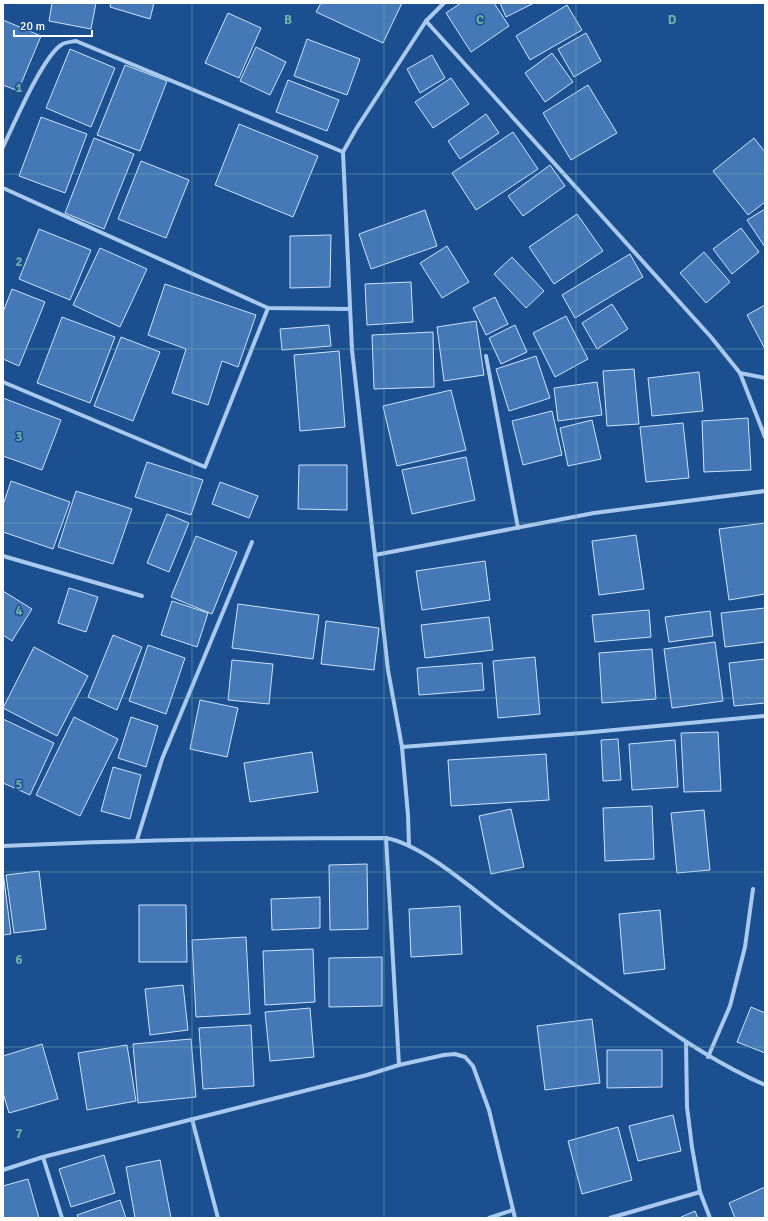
<svg xmlns="http://www.w3.org/2000/svg" width="768" height="1221" font-family="Signika,sans-serif">
<style>
.building{fill:#4478b7;stroke:#cfe3fa}
.lines{fill:none;stroke-linecap:round;stroke-linejoin:round}
.street{stroke:#a9c9ee;stroke-width:4}
.grid{fill:none;stroke:#6fada8;stroke-width:1;stroke-opacity:0.55}
.grid-label{font-size:13px;text-anchor:middle;font-weight:bold;fill:#6fada8;stroke:#1b4f8f;stroke-width:3;stroke-linejoin:round;paint-order:stroke}
</style>
<rect width="100%" height="100%" fill="#1b4f8f"/>
<g class="building">
<path d="M52,3H96L91,29L49,21Z"/>
<path d="M111,3H154L150,19L110,7Z"/>
<path d="M321,3H402L383,43L316,12Z"/>
<path d="M461,3H494L509,26L471,52L446,13Z"/>
<path d="M500,3H534L506,17Z"/>
<path d="M567,5L582,30L530,60L516,36Z"/>
<path d="M228,13L261,28L239,78L205,63Z"/>
<path d="M3,20L41,36L18,91L3,85Z"/>
<path d="M586,33L601,61L574,77L558,49Z"/>
<path d="M307,39L360,59L347,95L294,76Z"/>
<path d="M256,47L286,62L270,95L240,81Z"/>
<path d="M70,49L115,68L91,127L46,108Z"/>
<path d="M552,53L573,82L545,102L525,73Z"/>
<path d="M432,55L445,78L420,93L407,69Z"/>
<path d="M125,65L167,81L140,151L97,135Z"/>
<path d="M451,78L469,104L433,128L415,102Z"/>
<path d="M288,80L339,100L327,131L276,112Z"/>
<path d="M588,85L617,133L571,160L543,113Z"/>
<path d="M486,114L499,133L460,159L448,141Z"/>
<path d="M41,117L87,134L65,193L19,176Z"/>
<path d="M239,124L318,156L293,217L215,185Z"/>
<path d="M513,132L538,169L476,210L452,173Z"/>
<path d="M94,138L134,154L104,229L65,213Z"/>
<path d="M754,138L765,152V202L748,215L713,171Z"/>
<path d="M141,161L189,180L166,238L118,219Z"/>
<path d="M550,165L565,186L523,216L508,196Z"/>
<path d="M765,209V247L747,220Z"/>
<path d="M425,210L437,246L371,269L359,234Z"/>
<path d="M577,214L603,251L554,284L529,247Z"/>
<path d="M741,228L759,252L732,274L713,249Z"/>
<path d="M39,229L91,250L70,300L19,279Z"/>
<path d="M331,235L330,287L290,288V236Z"/>
<path d="M447,246L469,282L442,298L420,263Z"/>
<path d="M100,248L147,269L120,327L73,305Z"/>
<path d="M704,252L730,282L706,303L680,273Z"/>
<path d="M630,254L643,277L575,318L562,295Z"/>
<path d="M512,257L544,291L526,308L494,274Z"/>
<path d="M411,282L413,322L367,325L365,284Z"/>
<path d="M165,284L256,315L238,367L222,361L208,405L172,393L186,349L148,335Z"/>
<path d="M12,289L45,302L19,366L3,359V312Z"/>
<path d="M495,297L508,324L486,335L473,308Z"/>
<path d="M612,304L628,329L597,349L582,323Z"/>
<path d="M765,305V349L747,315Z"/>
<path d="M566,316L588,359L555,377L533,333Z"/>
<path d="M62,317L115,337L90,403L37,383Z"/>
<path d="M476,321L484,375L444,381L437,327Z"/>
<path d="M329,325L331,346L282,350L280,329Z"/>
<path d="M515,325L527,352L501,364L489,338Z"/>
<path d="M433,332L434,387L374,389L372,335Z"/>
<path d="M121,337L160,352L133,421L94,406Z"/>
<path d="M339,351L345,427L300,431L294,355Z"/>
<path d="M536,356L550,398L509,411L496,369Z"/>
<path d="M634,369L639,424L607,426L603,371Z"/>
<path d="M699,372L703,411L652,416L648,378Z"/>
<path d="M597,382L602,415L558,421L554,388Z"/>
<path d="M451,390L466,450L397,466L383,406Z"/>
<path d="M3,398L61,420L42,470L3,456Z"/>
<path d="M552,411L562,455L523,465L512,421Z"/>
<path d="M748,418L751,470L704,472L702,421Z"/>
<path d="M592,420L601,459L568,466L560,428Z"/>
<path d="M683,423L689,478L646,482L640,427Z"/>
<path d="M466,457L475,500L412,514L402,470Z"/>
<path d="M147,462L203,480L191,515L135,497Z"/>
<path d="M299,465H347V510L298,509Z"/>
<path d="M11,481L70,502L53,549L3,532V505Z"/>
<path d="M220,482L258,496L249,518L212,504Z"/>
<path d="M76,491L132,509L113,564L58,547Z"/>
<path d="M167,514L189,523L169,572L147,563Z"/>
<path d="M765,523V594L729,600L719,529Z"/>
<path d="M636,535L644,589L599,595L592,541Z"/>
<path d="M196,536L237,552L212,614L171,597Z"/>
<path d="M485,561L490,600L422,610L416,571Z"/>
<path d="M69,588L98,597L86,632L58,623Z"/>
<path d="M3,591L32,609L12,641L3,635Z"/>
<path d="M172,601L208,613L197,647L161,635Z"/>
<path d="M238,604L319,615L313,659L232,648Z"/>
<path d="M765,608V642L725,647L721,613Z"/>
<path d="M649,610L651,637L595,642L592,615Z"/>
<path d="M710,611L713,636L669,642L665,617Z"/>
<path d="M489,617L493,650L425,658L421,625Z"/>
<path d="M326,621L379,628L374,670L321,664Z"/>
<path d="M113,635L142,647L117,710L88,697Z"/>
<path d="M715,642L723,701L672,708L664,649Z"/>
<path d="M148,645L185,658L166,714L129,701Z"/>
<path d="M34,647L88,676L57,736L3,708Z"/>
<path d="M652,649L656,699L602,703L599,653Z"/>
<path d="M535,657L540,714L498,718L493,661Z"/>
<path d="M765,659V703L734,706L729,663Z"/>
<path d="M232,660L273,664L269,704L228,700Z"/>
<path d="M482,663L484,690L419,695L417,668Z"/>
<path d="M200,700L238,708L227,757L190,749Z"/>
<path d="M74,717L118,739L80,816L36,795Z"/>
<path d="M131,717L158,726L146,767L118,758Z"/>
<path d="M3,719L54,743L30,795L3,783Z"/>
<path d="M718,732L721,791L684,792L681,733Z"/>
<path d="M618,739L621,780L603,781L601,740Z"/>
<path d="M675,740L678,787L632,790L629,744Z"/>
<path d="M312,752L318,792L250,802L244,763Z"/>
<path d="M546,754L549,800L451,806L448,760Z"/>
<path d="M113,767L141,775L130,819L101,811Z"/>
<path d="M652,806L654,859L605,861L603,808Z"/>
<path d="M511,809L524,867L491,874L479,816Z"/>
<path d="M704,810L710,870L677,873L671,813Z"/>
<path d="M367,864L368,929L330,930L329,865Z"/>
<path d="M39,871L46,929L14,933L6,875Z"/>
<path d="M3,872L11,934L3,935Z"/>
<path d="M320,897V928L272,930L271,899Z"/>
<path d="M139,905H186L187,962H139Z"/>
<path d="M460,906L462,954L411,957L409,909Z"/>
<path d="M660,910L665,969L624,974L619,914Z"/>
<path d="M246,937L250,1014L196,1017L192,940Z"/>
<path d="M313,949L315,1002L265,1005L263,951Z"/>
<path d="M382,957V1006L329,1007V958Z"/>
<path d="M183,985L188,1030L150,1035L145,989Z"/>
<path d="M751,1007L765,1013V1053L737,1042Z"/>
<path d="M310,1008L314,1057L270,1061L265,1012Z"/>
<path d="M592,1019L600,1083L545,1090L537,1026Z"/>
<path d="M251,1025L254,1086L203,1089L199,1028Z"/>
<path d="M191,1039L196,1097L138,1103L133,1044Z"/>
<path d="M42,1044L58,1099L9,1113L3,1093V1056Z"/>
<path d="M127,1045L136,1101L87,1110L78,1053Z"/>
<path d="M607,1050H662V1087L607,1088Z"/>
<path d="M673,1115L681,1151L638,1161L629,1126Z"/>
<path d="M618,1127L632,1180L582,1194L568,1141Z"/>
<path d="M104,1155L115,1193L71,1207L59,1169Z"/>
<path d="M160,1160L171,1218H135L126,1167Z"/>
<path d="M28,1179L39,1218H3V1186Z"/>
<path d="M765,1187V1218H735L729,1203Z"/>
<path d="M120,1200L126,1218H78L77,1215Z"/>
<path d="M695,1211L698,1218H679Z"/>
</g>
<g class="lines">
<g class="street">
<path d="M426,21L711,337L740,373L765,437"/>
<path d="M3,147C14,124 42,58 61,45C65,42 71,42 76,41L343,152"/>
<path d="M3,188L268,308L350,309"/>
<path d="M486,356L518,528"/>
<path d="M740,373L765,378"/>
<path d="M3,382L205,467L268,308"/>
<path d="M375,555L594,513L765,491"/>
<path d="M3,556L142,596"/>
<path d="M402,747L582,733L765,716"/>
<path d="M386,838L399,1065"/>
<path d="M137,840L162,759L252,542"/>
<path d="M409,845L408,815L402,747L388,670L352,350L343,152L356,129L426,21L444,3"/>
<path d="M3,846C131,840 258,838 386,838C425,845 479,895 512,919C556,952 600,983 645,1014C684,1041 722,1066 765,1085"/>
<path d="M686,1042L687,1107L692,1147L700,1192L710,1218"/>
<path d="M708,1057L730,1006L745,947L753,889"/>
<path d="M192,1119L218,1218"/>
<path d="M43,1157L62,1218"/>
<path d="M3,1170L43,1157L367,1075L399,1065L444,1055L455,1054L465,1057L473,1066L489,1110L515,1218"/>
<path d="M489,1218L513,1210"/>
<path d="M610,1218L700,1192"/>
</g>
</g>
<path class="grid" d="M192,3V1218M384,3V1218M576,3V1218M3,174H765M3,349H765M3,523H765M3,698H765M3,872H765M3,1047H765"/>
<g class="grid-label">
<text x="288" y="24">B</text>
<text x="480" y="24">C</text>
<text x="672" y="24">D</text>
<text x="19" y="92">1</text>
<text x="19" y="266">2</text>
<text x="19" y="441">3</text>
<text x="19" y="615">4</text>
<text x="19" y="789">5</text>
<text x="19" y="964">6</text>
<text x="19" y="1138">7</text>
</g>
<rect width="768" height="1221" fill="none" stroke="#ffffff" stroke-width="8"/>
<path d="M14 30v6h78v-6" fill="none" stroke="#ffffff" stroke-width="2"/>
<text x="20" y="30" font-size="12" fill="#ffffff" stroke="#1b4f8f" stroke-width="3" paint-order="stroke">20 m</text>
</svg>
